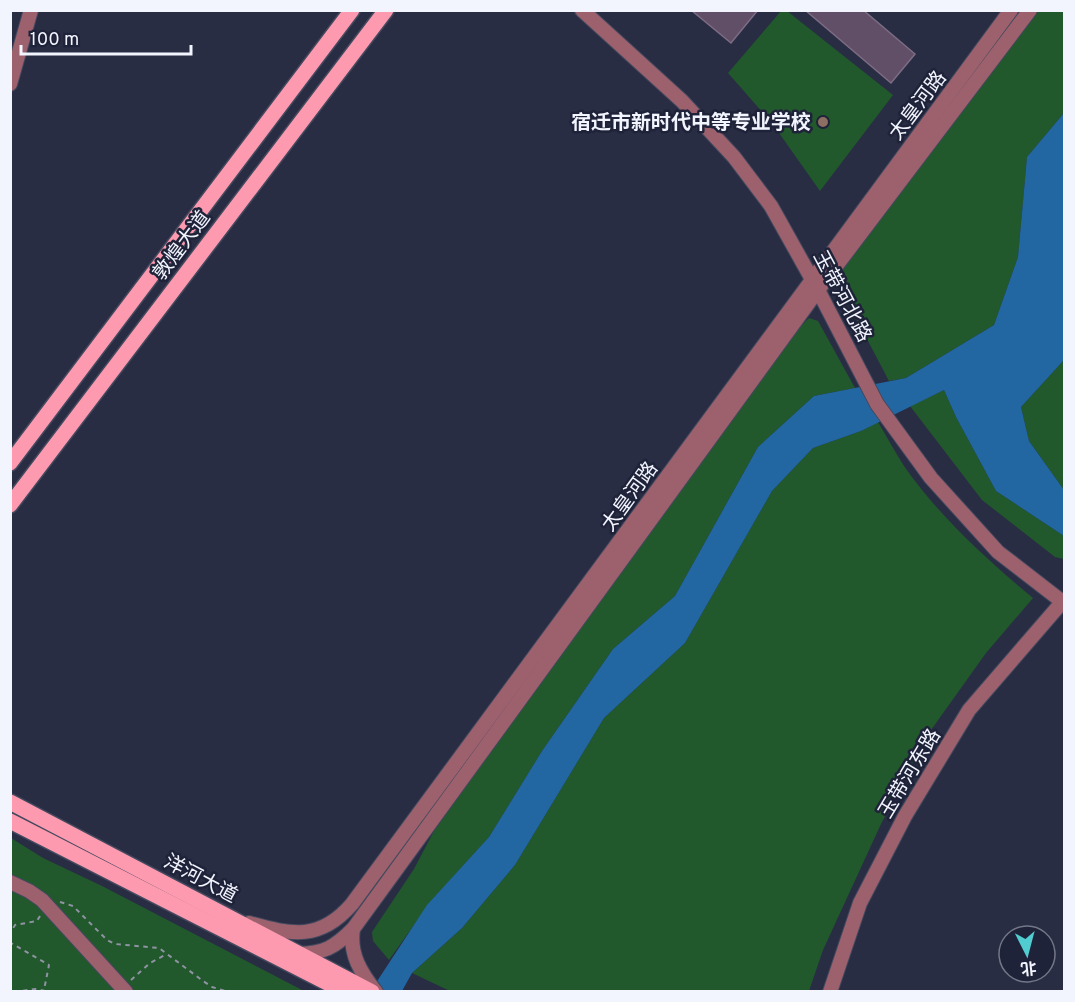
<svg xmlns="http://www.w3.org/2000/svg" width="1075" height="1002" font-family="Overpass,'Noto Sans SC',sans-serif">
<style>
.green{fill:#22592c}
.water{fill:#2267a2}
.building{fill:#604f66;stroke:#7d6c84;stroke-width:1.5}
.lines{fill:none;stroke-linecap:round;stroke-linejoin:round}
.minor-casing{stroke:#44495e;stroke-width:16}
.major-casing{stroke:#44495e;stroke-width:18}
.path{stroke:#8f93a3;stroke-width:2;stroke-dasharray:4.5 4.5;stroke-linecap:butt}
.minor{stroke:#9d616e;stroke-width:14}
.major{stroke:#fd9ab0;stroke-width:15}
.education-dot{fill:#8d6e63;stroke:#1f2339;stroke-width:2}
.labels{text-anchor:middle;stroke-width:5;stroke-linejoin:round;paint-order:stroke}
.street-label{font-size:20px;fill:#f2f5fe;stroke:#1f2339}
.poi-label{font-size:20px;font-weight:bold;fill:#f2f5fe;stroke:#1f2339;text-anchor:end}
</style>
<rect width="100%" height="100%" fill="#282d44"/>
<g class="green">
<path d="M781,11H787L893,95L820,191L772,123L728,73Z"/>
<path d="M1034,11H1064V113L1027,157L1018,257L994,325L906,378L889,381L837,282L838,272Z"/>
<path d="M809,318L818,321L855,388L814,396L758,447L675,596L613,649L542,751L489,837L431,901L389,960L373,941L372,932L414,869L434,831L674,496L801,326Z"/>
<path d="M1064,360V490L1029,441L1021,407Z"/>
<path d="M944,390L956,417L996,491L1064,536V559L1055,557L982,500L910,406Z"/>
<path d="M878,422C887,437 895,452 904,466C938,515 987,560 1033,598L986,653L926,737L881,824L823,950L809,991L452,992L412,973L462,928L515,865L604,718L685,643L772,491L813,448L861,431Z"/>
<path d="M11,838L43,858L102,886L304,991L11,992Z"/>
</g>
<path class="water" d="M1064,113V360L1021,407L1029,441L1064,490V536L996,491L956,417L944,390L861,431L813,448L772,491L685,643L604,718L515,865L462,928L412,973L402,991L370,992L427,905L489,837L542,751L613,649L675,596L758,447L814,396L906,378L994,325L1018,257L1027,157Z"/>
<g class="building">
<path d="M691,10H758L731,43Z"/>
<path d="M805,10H863L915,54L891,83Z"/>
</g>
<g class="lines">
<defs>
<g id="minor">
<path d="M582,10L682,101L734,157L771,206L818,290L877,404L931,478L998,552L1064,603"/>
<path d="M10,84L31,10"/>
<path d="M10,882L29,891L42,900L126,992"/>
<path d="M249,923C292,935 320,941 352,904L1011,10"/>
<path d="M298,954C324,953 334,948 353,929"/>
<path d="M376,992C361,973 349,954 353,929L818,290L1030,10"/>
<path d="M830,992L860,903L905,816L969,710L1064,600"/>
</g>
<g id="major">
<path d="M10,463L352,10"/>
<path d="M10,505L386,10"/>
<path d="M10,802L372,992"/>
<path d="M10,821L345,992"/>
</g>
</defs>
<use href="#minor" class="minor-casing"/>
<use href="#major" class="major-casing"/>
<g class="path">
<path d="M60,902L73,906L107,940L115,944L159,948L203,981L212,987L229,992"/>
<path d="M40,916L37,921L15,925L11,932V943L49,965L44,990"/>
<path d="M131,980L150,963L167,954"/>
<path d="M14,992L35,989L51,992"/>
</g>
<use href="#minor" class="minor"/>
<use href="#major" class="major"/>
</g>
<circle class="education-dot" cx="823" cy="122" r="6"/>
<g class="labels">
<g class="street-label">
<text transform="translate(917 105) rotate(-53)" y="7">太皇河路</text>
<text transform="translate(181 245) rotate(-53)" y="7">敦煌大道</text>
<text transform="translate(843 296) rotate(62)" y="7">玉带河北路</text>
<text transform="translate(629 496) rotate(-54)" y="7">太皇河路</text>
<text transform="translate(909 773) rotate(-59)" y="7">玉带河东路</text>
<text transform="translate(201 878) rotate(28)" y="7">洋河大道</text>
</g>
<g class="poi-label">
<text x="811" y="129">宿迁市新时代中等专业学校</text>
</g>
</g>
<rect width="1075" height="1002" fill="none" stroke="#f2f5fe" stroke-width="24"/>
<g transform="translate(1027 954) rotate(174)"><circle r="28" fill="#1f2339" stroke="#737788" stroke-width="1.5"/>
<path d="M0-4.5L10 22L0 15L-10 22Z" fill="#51ccd1"/>
<text y="-9" font-size="16" font-weight="bold" text-anchor="middle" fill="#f2f5fe">北</text>
</g>
<path d="M21 45v9h170v-9" fill="none" stroke="#f2f5fe" stroke-width="3"/>
<text x="30" y="45" font-size="18" fill="#f2f5fe" stroke="#1f2339" stroke-width="4.5" paint-order="stroke">100 m</text>
</svg>
